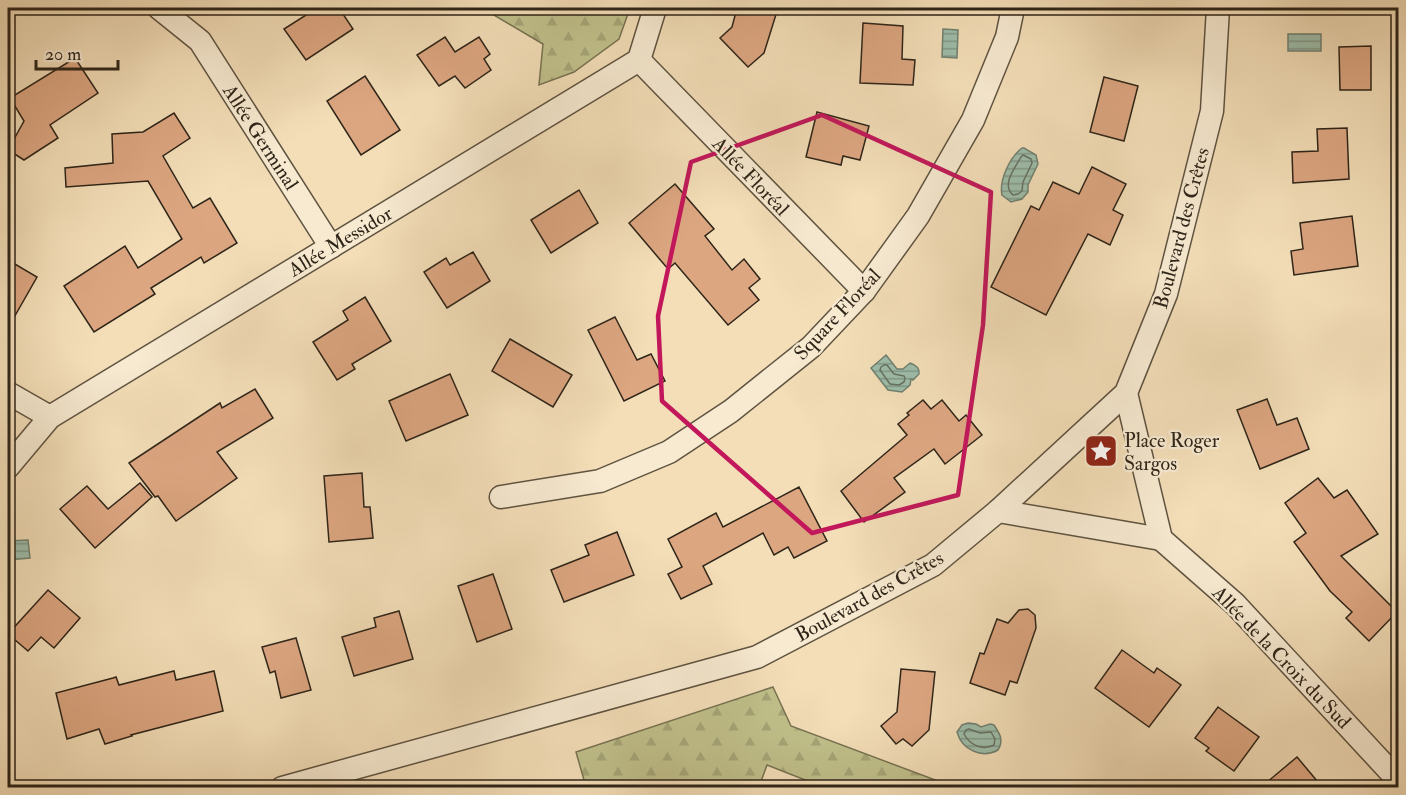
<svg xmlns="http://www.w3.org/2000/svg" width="1406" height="795" font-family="'IM FELL Double Pica',serif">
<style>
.forest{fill:url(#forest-firs);stroke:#777252;stroke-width:1.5}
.water{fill:url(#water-rules);stroke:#718070;stroke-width:1.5}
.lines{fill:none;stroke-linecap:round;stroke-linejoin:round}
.shore{stroke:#667162;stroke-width:1.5}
.building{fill:#dca681;stroke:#2e2519;stroke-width:1.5}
.minor-casing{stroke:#5f5341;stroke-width:25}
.minor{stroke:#f7ead1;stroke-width:22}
.marked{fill:none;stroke:#c2185b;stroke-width:4.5;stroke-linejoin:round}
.labels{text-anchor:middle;stroke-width:4.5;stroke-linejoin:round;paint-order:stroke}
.street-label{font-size:20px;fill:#2e2519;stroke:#f7ead1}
.poi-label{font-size:20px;fill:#2e2519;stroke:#f7ead1;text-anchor:start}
</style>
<defs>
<pattern id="forest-firs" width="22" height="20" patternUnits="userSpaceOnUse" patternTransform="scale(1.5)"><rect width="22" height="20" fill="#c0c08b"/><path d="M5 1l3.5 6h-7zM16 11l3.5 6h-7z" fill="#a5a577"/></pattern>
<pattern id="water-rules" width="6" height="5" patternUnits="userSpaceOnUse" patternTransform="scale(1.5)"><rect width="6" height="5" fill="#9dbdaa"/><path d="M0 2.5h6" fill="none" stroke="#80998a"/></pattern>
</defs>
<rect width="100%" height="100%" fill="#f3deb8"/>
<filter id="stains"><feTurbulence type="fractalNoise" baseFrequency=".00333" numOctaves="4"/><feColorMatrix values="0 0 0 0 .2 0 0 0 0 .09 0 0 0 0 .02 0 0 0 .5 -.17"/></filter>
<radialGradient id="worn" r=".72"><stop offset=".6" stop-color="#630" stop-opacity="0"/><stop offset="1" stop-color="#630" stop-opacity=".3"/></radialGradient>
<g class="forest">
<path d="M482,8H630L619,39L574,72L539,85L543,44Z"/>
<path d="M773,687L791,726L954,787H823L767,765L759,787H586L576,752Z"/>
</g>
<g class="water">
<path d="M943,29L958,30L957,58L942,57Z"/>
<rect x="1288" y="34" width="33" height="17"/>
<path d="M1022,148H1024L1036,155L1038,164L1028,185V192L1022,199L1011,202L1002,195C999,181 1009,158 1022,148Z"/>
<path d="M886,355L897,369H903L910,363C916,365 920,368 919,374L913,380L911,379L910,385L902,392L888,390L871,368Z"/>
<path d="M28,540L30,558L8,560V541Z"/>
<path d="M968,723L976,724L981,727L990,724L994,725C1000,734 1004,740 998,750C982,759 962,750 957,732L962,725Z"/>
</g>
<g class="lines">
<g class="shore">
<path d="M1023,155L1031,159L1032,163L1023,182L1022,191L1018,194L1013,195C1001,185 1015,168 1021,157Z"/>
<path d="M884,365H887L894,374L904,376L905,378L904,382L899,385L890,384L880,370L881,367Z"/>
<path d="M969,729L980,733L991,732L995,739L994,745C982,751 970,745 964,734L966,730Z"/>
</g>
</g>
<g class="building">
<path d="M317,8H339L353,29L306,60L284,29Z"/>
<path d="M737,8H778L764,53L748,67L720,38L732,27Z"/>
<path d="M863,23L903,26L902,59L915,60L913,85L860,83Z"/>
<path d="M445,37L455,52L479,37L490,54L484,59L491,70L465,88L455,76L439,86L417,55Z"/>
<path d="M1371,46V90H1340L1339,47Z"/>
<path d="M75,58L98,93L50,125L58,138L24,160L10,151L8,153V150L24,121L10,98Z"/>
<path d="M365,76L400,130L361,155L327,101Z"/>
<path d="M1104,77L1138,86L1124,141L1090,132Z"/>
<path d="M817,112L869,126L860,160L843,156L841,165L806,157Z"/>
<path d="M174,113L190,138L163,156L193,208L210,198L237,243L204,263L201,257L151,288L155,294L94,332L64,286L125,246L138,268L182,239L148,181L66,187L65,168L113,163L112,134L143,132Z"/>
<path d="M1347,128L1349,179L1293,183L1292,152L1318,151L1317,129Z"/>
<path d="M1092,167L1126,184L1113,210L1123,215L1110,245L1088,234L1046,315L991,287L1031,206L1039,210L1053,182L1079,194Z"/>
<path d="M675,184L714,229L705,236L732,270L744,259L760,279L749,288L759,300L728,325L675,263L668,269L629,223Z"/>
<path d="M579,190L598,223L551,253L531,220Z"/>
<path d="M1352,216L1358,266L1294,275L1291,251L1303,249L1300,223Z"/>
<path d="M473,252L490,281L447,308L424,272L446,258L450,265Z"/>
<path d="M8,260L37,277L8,328Z"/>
<path d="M365,297L391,341L352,364L355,369L337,380L313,342L348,320L343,311Z"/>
<path d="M615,317L637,360L651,354L665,381L624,401L588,330Z"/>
<path d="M510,339L572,375L553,407L492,371Z"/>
<path d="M450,374L468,415L406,441L389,401Z"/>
<path d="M255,389L273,418L217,452L237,478L176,521L158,496L155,497L129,463L220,403L222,408Z"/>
<path d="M1267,399L1277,425L1297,418L1309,449L1260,469L1237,410Z"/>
<path d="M923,400L931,409L942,400L959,421L966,415L982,435L945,464L934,449L894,478L905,492L864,522L841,491L907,435L898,424L909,415L907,413Z"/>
<path d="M362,473L364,507H370L373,538L329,542L324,476Z"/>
<path d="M1318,478L1334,498L1347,490L1378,534L1341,556L1397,612L1369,641L1346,618L1352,612L1330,591L1294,542L1306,533L1285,503Z"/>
<path d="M140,483L152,497L95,548L60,509L87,486L108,509Z"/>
<path d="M799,487L827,541L794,558L788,547L774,555L763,533L703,566L712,584L681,599L668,574L682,567L668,539L716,513L723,527Z"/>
<path d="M617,532L634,575L564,602L551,570L589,555L585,545Z"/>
<path d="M493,574L512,629L477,642L458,586Z"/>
<path d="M48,590L80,618L54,648L41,637L28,651L8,634Z"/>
<path d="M1028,609L1035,615L1036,628L1017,683L1010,681L1005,695L970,683L980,653L984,654L997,619L1008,623L1019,610Z"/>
<path d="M399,611L413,659L354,676L342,637L376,627L374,618Z"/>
<path d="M296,638L311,690L281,698L275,671L270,673L262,647Z"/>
<path d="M1122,650L1154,673L1157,668L1181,685L1149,727L1095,688Z"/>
<path d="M901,669L935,672L929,730L912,746L903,739L896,744L881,726L897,712Z"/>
<path d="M174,671L176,680L214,671L223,711L131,735L132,736L105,744L99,729L67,739L56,693L113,678L116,677L119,685Z"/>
<path d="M1218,707L1259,737L1234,771L1206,751L1209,748L1195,738Z"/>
<path d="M1297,757L1323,788H1260Z"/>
</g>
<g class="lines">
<defs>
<g id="minor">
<path d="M159,8L200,41L331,247"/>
<path d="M639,60L864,291"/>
<path d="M8,393L50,417"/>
<path d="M1126,393L1161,539L1235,604L1398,780"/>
<path d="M8,467L50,417L639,60L655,8"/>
<path d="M501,497L600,481L669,452L731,411L811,347L864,291L918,216L973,120L1007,37L1013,8"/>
<path d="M998,511L1161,539"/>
<path d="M282,788L757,657L933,565L998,511L1126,393L1166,294L1212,111L1218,8"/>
</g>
</defs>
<use href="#minor" class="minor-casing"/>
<use href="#minor" class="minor"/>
</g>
<path class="marked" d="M822,115L991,192L983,325L958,495L812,533L662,401L658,316L691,162Z"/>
<defs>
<symbol id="sight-square" viewBox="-11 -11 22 22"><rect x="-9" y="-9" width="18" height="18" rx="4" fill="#8f2418" stroke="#f7ead1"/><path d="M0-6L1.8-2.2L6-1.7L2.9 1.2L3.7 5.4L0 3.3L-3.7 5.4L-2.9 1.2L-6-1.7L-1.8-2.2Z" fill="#fff"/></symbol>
</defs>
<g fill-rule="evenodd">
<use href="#sight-square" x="1082" y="432" width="38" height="38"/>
</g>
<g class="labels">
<g class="street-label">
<text transform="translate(261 137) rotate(57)" y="7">Allée Germinal</text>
<text transform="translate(751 176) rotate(46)" y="7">Allée Floréal</text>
<text transform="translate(1181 228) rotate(-75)" y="7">Boulevard des Crêtes</text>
<text transform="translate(340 241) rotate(-31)" y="7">Allée Messidor</text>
<text transform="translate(837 314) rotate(-47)" y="7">Square Floréal</text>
<text transform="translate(869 596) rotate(-29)" y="7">Boulevard des Crêtes</text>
<text transform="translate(1282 657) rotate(46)" y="7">Allée de la Croix du Sud</text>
</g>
<g class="poi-label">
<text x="1124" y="447">Place Roger<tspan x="1124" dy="23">Sargos</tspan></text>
</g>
</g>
<rect width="1406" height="795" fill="none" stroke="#f3deb8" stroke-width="30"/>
<rect x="9" y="9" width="1388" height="777" fill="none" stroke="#2e2519" stroke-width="3"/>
<rect x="15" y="15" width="1376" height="765" fill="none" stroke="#2e2519" stroke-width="1.5"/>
<path d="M36 60v9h82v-9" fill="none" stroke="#2e2519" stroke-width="3"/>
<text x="45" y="60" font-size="18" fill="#2e2519" stroke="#f7ead1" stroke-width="4.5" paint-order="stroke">20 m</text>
<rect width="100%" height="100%" filter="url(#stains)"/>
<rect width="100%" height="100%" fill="url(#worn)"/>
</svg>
